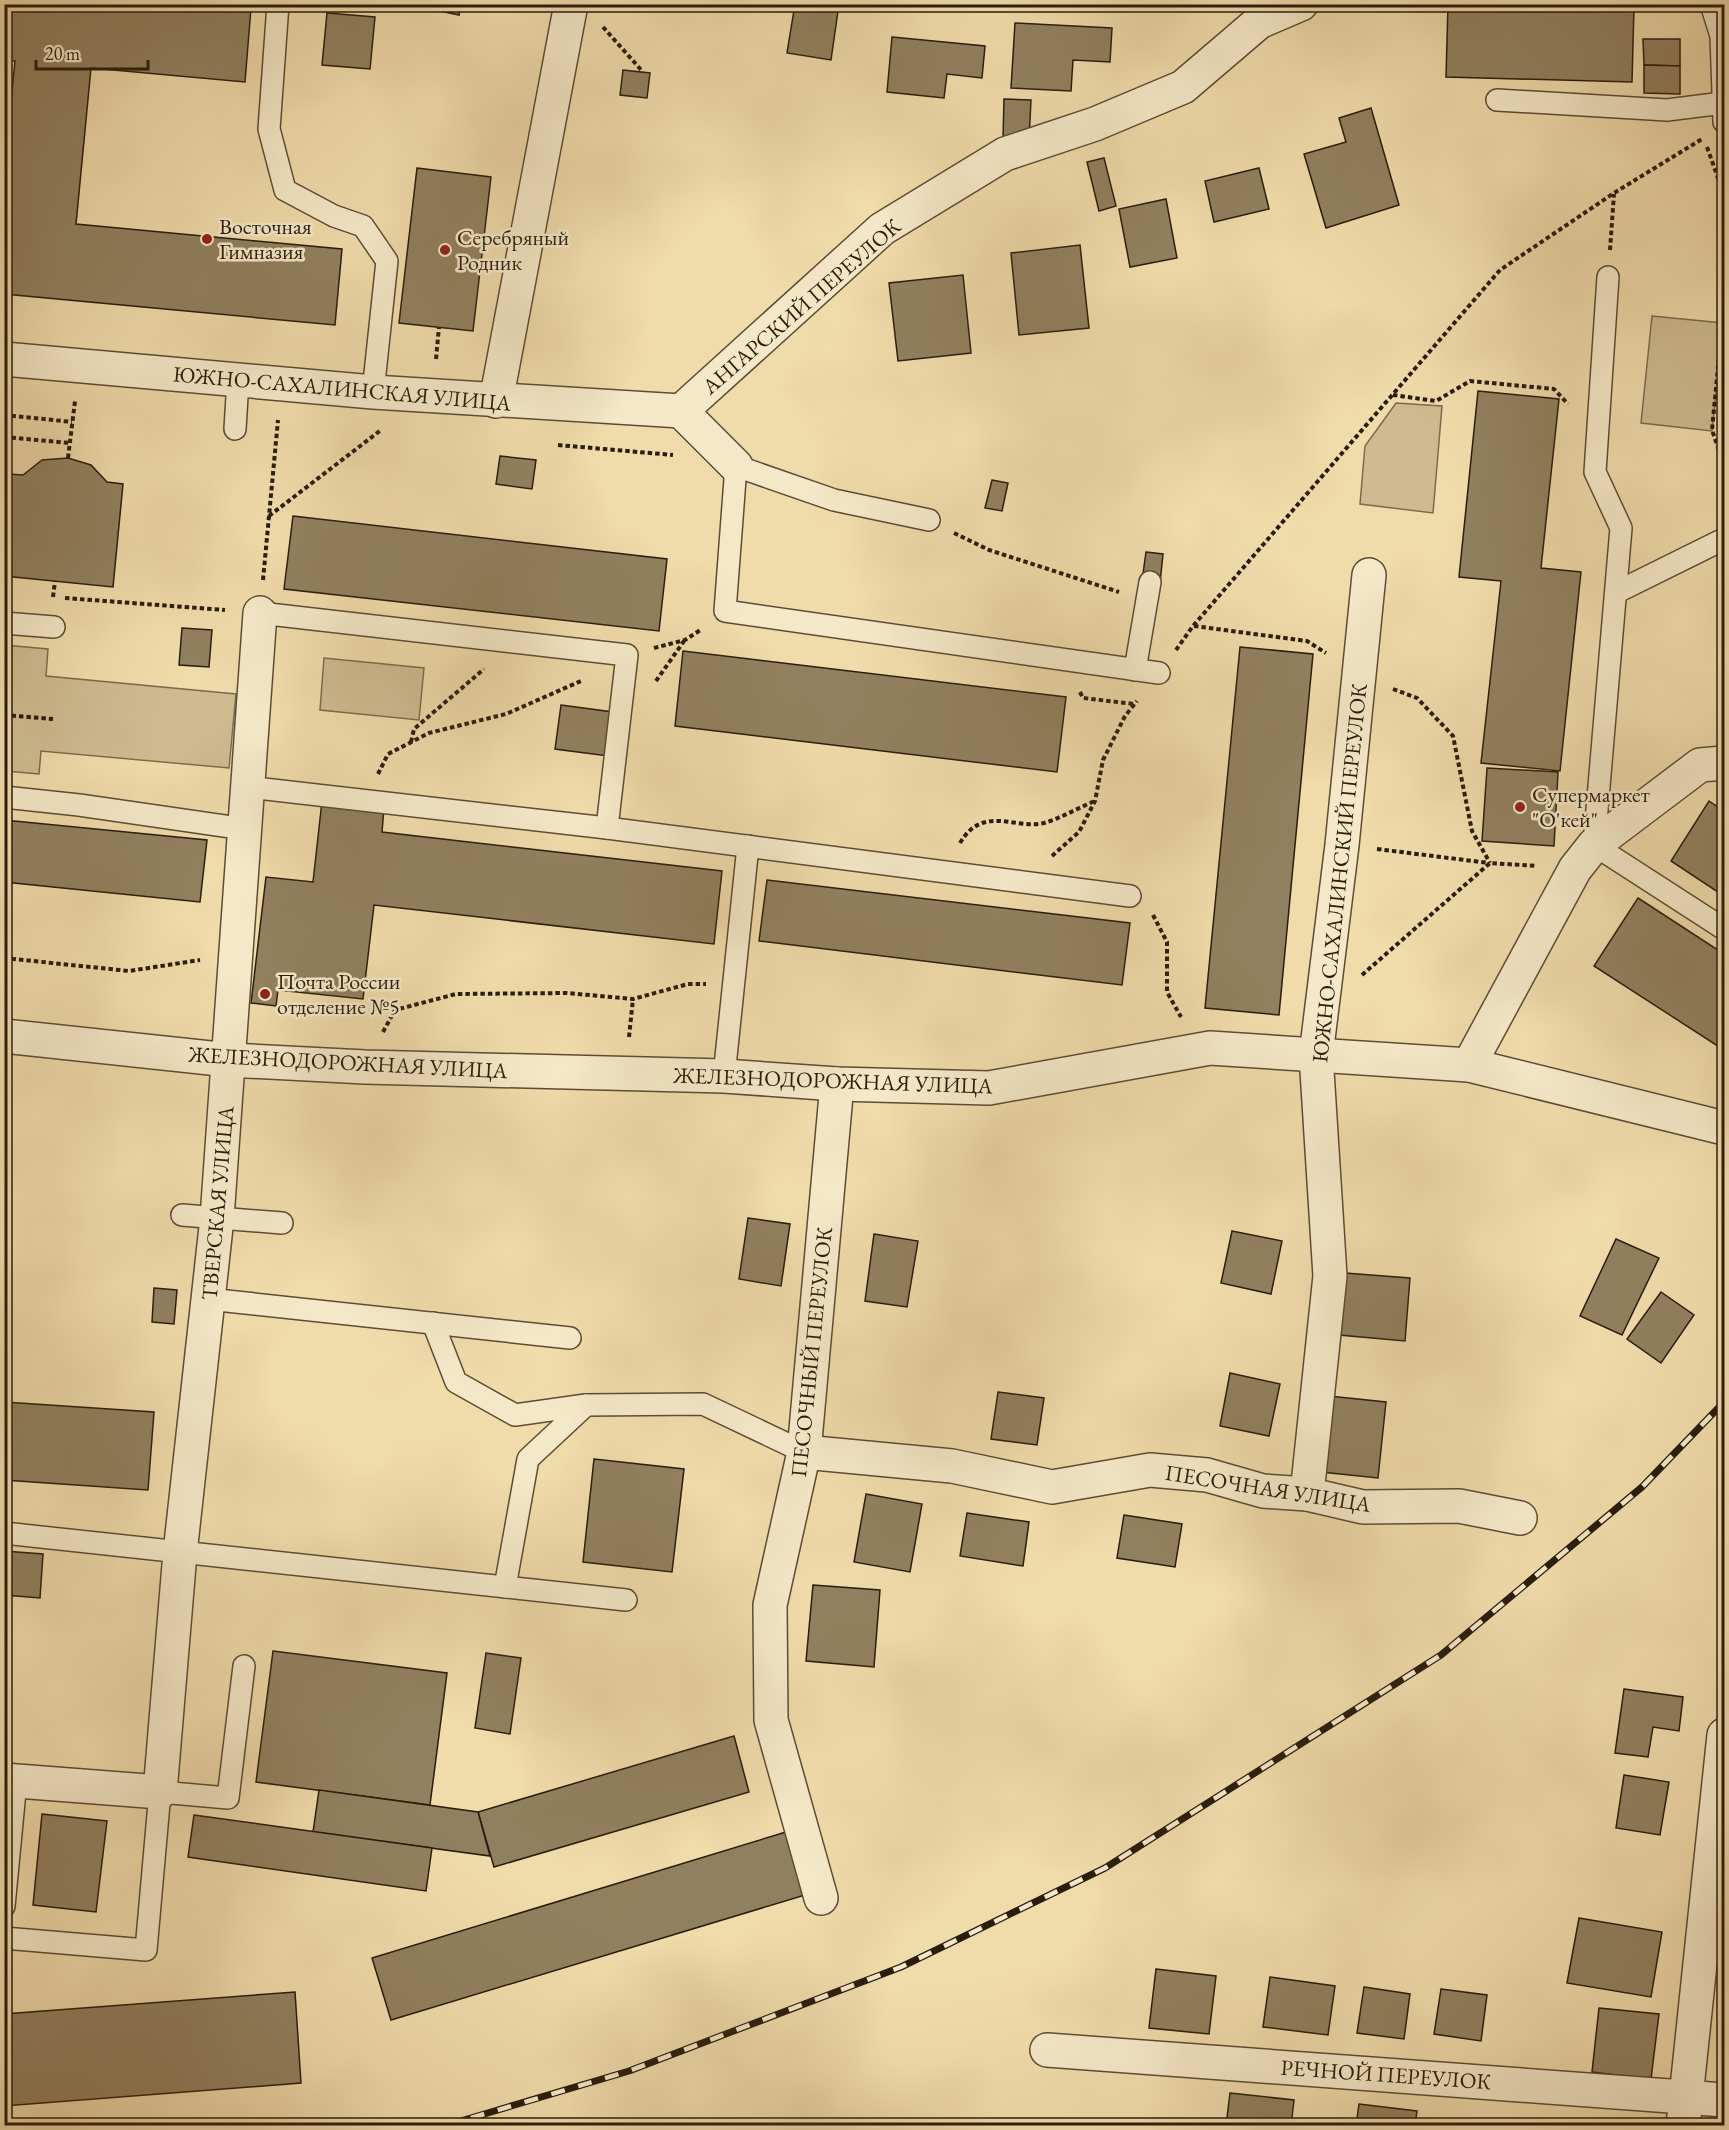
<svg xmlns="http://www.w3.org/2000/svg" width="1729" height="2130" font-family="'EB Garamond',serif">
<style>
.green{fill:#cebb90;stroke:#7c6c4e;stroke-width:1.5}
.building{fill:#91805f;stroke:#2a1d0d;stroke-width:1.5}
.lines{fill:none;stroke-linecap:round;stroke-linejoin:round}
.lane-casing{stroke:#5c4c34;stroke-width:24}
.street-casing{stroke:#5c4c34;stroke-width:36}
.path{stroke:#2a1d0d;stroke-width:4;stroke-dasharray:4.5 3;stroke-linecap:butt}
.lane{stroke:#f5e8c8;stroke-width:21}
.street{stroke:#f5e8c8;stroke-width:33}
.rail-casing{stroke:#2a1d0d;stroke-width:7}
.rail{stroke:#f5e8c8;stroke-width:4.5;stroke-dasharray:14;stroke-linecap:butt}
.poi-dot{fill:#8f2418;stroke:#f5e8c8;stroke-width:2}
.labels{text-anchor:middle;stroke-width:5;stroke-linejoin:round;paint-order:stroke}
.poi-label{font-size:22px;fill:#2a1d0d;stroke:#f5e8c8;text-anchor:start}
.street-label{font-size:22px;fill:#2a1d0d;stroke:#f5e8c8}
</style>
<rect width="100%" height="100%" fill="#f0dbab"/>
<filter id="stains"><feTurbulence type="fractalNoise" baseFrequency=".00333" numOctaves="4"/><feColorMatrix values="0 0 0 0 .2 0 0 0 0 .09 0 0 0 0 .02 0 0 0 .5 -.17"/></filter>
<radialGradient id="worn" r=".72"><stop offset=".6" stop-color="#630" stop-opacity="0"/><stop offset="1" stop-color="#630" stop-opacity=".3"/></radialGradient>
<g class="green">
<path d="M1652,316L1723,323L1712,431L1641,423Z"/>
<path d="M1396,403L1442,406L1433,513L1360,504L1365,446Z"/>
<path d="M4,645L48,649L46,676L236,694L229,768L41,751L39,774L5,771Z"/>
<path d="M324,658L424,668L419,720L320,710Z"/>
</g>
<g class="building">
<path d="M4,4H219L251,8L245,82L91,68L76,224L342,249L335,325L4,294V169L15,61L4,60Z"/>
<path d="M425,4H461L459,15L425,8Z"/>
<path d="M795,4H839L831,60L787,53Z"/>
<path d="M1448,4L1634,7L1632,82L1446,77Z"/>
<path d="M327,13L375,17L370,69L322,65Z"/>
<path d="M1015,23L1112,28L1110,62L1073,60L1071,91L1011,88Z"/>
<path d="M892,37L985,46L982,78L947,74L944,98L887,92Z"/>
<path d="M1643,39H1680V66L1644,65Z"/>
<path d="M1644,65L1680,66V94L1644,93Z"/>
<path d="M623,70L650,73L647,98L620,95Z"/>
<path d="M1004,99L1031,100L1029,140L1003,139Z"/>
<path d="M1371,108L1399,205L1326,228L1304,154L1346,142L1339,118Z"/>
<path d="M1104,158L1116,206L1099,211L1087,162Z"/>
<path d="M417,168L491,177L473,331L399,323Z"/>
<path d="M1259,168L1269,209L1214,222L1205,181Z"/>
<path d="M1166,199L1177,258L1130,267L1119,209Z"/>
<path d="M1080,245L1089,328L1019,335L1011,253Z"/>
<path d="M963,275L971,353L898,361L889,283Z"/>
<path d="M1478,391L1559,399L1541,568L1581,572L1560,771L1481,763L1501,581L1459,577Z"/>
<path d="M500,456L536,460L532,489L496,484Z"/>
<path d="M68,458L91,465L107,482L123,484L113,587L4,576V506L8,474L23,475L42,460Z"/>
<path d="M992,480L1008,483L1002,511L985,508Z"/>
<path d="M293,516L667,559L659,631L284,589Z"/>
<path d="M1146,552L1163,554L1160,583L1142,581Z"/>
<path d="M182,628L212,630L209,667L179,665Z"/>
<path d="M1240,647L1313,654L1279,1015L1205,1008Z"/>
<path d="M683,651L1066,697L1057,772L675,726Z"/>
<path d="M561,705L613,712L608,756L555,749Z"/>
<path d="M1487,768L1558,772L1554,846L1482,841Z"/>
<path d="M322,801L384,808L382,832L722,871L714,944L374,905L363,999L278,990L276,1006L251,1003L266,877L313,882Z"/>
<path d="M1709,801L1724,811V896L1671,861Z"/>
<path d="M4,820L207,840L200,902L4,882Z"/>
<path d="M767,880L1130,923L1122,985L759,941Z"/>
<path d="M1638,898L1724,954V1050L1594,966Z"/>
<path d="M748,1218L790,1224L781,1286L739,1279Z"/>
<path d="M1232,1231L1282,1241L1271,1294L1221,1283Z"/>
<path d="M874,1234L918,1241L907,1307L865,1301Z"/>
<path d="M1616,1239L1659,1258L1622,1335L1580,1316Z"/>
<path d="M1345,1273L1410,1278L1405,1341L1339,1335Z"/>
<path d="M154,1288L177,1290L174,1324L152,1322Z"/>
<path d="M1661,1292L1694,1315L1661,1363L1627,1339Z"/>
<path d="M1230,1373L1280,1384L1269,1436L1220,1426Z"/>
<path d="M998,1392L1044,1398L1037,1445L991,1439Z"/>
<path d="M1329,1396L1386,1402L1378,1478L1321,1472Z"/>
<path d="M4,1402L154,1412L148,1490L4,1480Z"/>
<path d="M594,1459L684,1469L672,1572L583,1562Z"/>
<path d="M866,1494L922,1504L910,1572L854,1562Z"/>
<path d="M967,1513L1029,1522L1023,1566L960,1556Z"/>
<path d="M1124,1515L1182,1524L1175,1567L1117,1558Z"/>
<path d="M4,1551L43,1554L40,1598L4,1595Z"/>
<path d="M813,1585L880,1590L874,1667L806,1661Z"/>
<path d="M273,1651L447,1673L430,1805L256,1782Z"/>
<path d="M486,1653L521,1658L510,1734L475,1728Z"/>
<path d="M1624,1689L1683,1697L1679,1731L1653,1727L1648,1757L1615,1753Z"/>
<path d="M734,1736L749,1792L494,1867L478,1812Z"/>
<path d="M1624,1775L1669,1782L1660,1835L1616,1828Z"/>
<path d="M319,1790L478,1812L490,1856L313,1832Z"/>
<path d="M42,1814L107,1821L96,1912L33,1905Z"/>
<path d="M194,1815L432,1848L426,1891L188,1857Z"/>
<path d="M786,1832L805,1895L391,2020L372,1958Z"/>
<path d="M1579,1918L1662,1932L1651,1997L1567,1983Z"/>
<path d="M1156,1969L1216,1976L1209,2034L1149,2028Z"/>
<path d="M1270,1977L1335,1986L1328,2035L1263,2027Z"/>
<path d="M1364,1987L1410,1994L1404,2039L1357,2033Z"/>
<path d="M1441,1989L1487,1995L1481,2041L1434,2034Z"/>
<path d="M295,1992L301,2083L4,2106V2014Z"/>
<path d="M1599,2008L1659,2014L1651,2079L1592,2072Z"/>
<path d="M1230,2093L1294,2100L1291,2126H1226Z"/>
<path d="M1359,2104L1417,2111L1415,2126H1356Z"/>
</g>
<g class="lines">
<defs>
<g id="lane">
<path d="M278,4L269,129L285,190L334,216L363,226L387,261L373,392"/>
<path d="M1711,4L1721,36L1724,122"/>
<path d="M1497,100L1667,110L1723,103"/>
<path d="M1608,277L1595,472L1621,528L1594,845L1724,929"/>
<path d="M235,429L238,380"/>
<path d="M929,520L834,500L736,466L725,611L1159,673"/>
<path d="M1617,592L1724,539"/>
<path d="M260,613L627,655L607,828"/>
<path d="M4,623L54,627"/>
<path d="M1135,670L1150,582"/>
<path d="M247,787L607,828L1130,896"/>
<path d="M4,797L79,805L245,829"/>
<path d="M724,1076L748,846"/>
<path d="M182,1215L282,1223"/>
<path d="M208,1299L570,1338"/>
<path d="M433,1323L456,1382L515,1415L586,1405"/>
<path d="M4,1533L626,1600"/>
<path d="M505,1587L528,1459L586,1405L703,1404L804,1452"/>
<path d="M4,1906L16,1781"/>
<path d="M4,1938L146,1950L160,1792L228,1798L244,1666"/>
</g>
<g id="street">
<path d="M4,359L373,392L681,411"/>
<path d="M496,401L571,4"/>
<path d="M681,411L882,229L1005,154L1095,124L1183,87L1259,22L1301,4"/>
<path d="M681,411L736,466"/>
<path d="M4,1036L229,1060L365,1067L724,1076L837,1084L989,1088L1210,1048L1469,1065L1724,1128"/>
<path d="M1469,1065L1575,869L1594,845L1700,765L1724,763"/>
<path d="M804,1452L952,1466L1052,1487L1150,1470L1207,1475L1263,1491L1307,1494L1363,1507L1459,1506L1520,1518"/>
<path d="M1307,1494L1330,1276L1316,1055L1342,845L1369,575"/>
<path d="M4,1780L160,1792L180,1553L217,1218L260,613"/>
<path d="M821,1898L771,1720L770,1605L804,1452L837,1084"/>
<path d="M1047,2050L1724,2100"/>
<path d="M1683,2126L1724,1735"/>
</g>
</defs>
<use href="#lane" class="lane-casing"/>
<use href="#street" class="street-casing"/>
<g class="path">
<path d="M603,27L643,72"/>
<path d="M4,140H7"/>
<path d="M1707,147L1724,195"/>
<path d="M1610,250L1614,194"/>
<path d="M1724,305L1712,430L1724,465"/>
<path d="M436,359L439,327"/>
<path d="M1393,395L1436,401L1470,381L1554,389L1568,404"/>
<path d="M4,415L72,422"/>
<path d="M4,437L70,443"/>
<path d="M558,445L673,455"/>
<path d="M68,458L75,401"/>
<path d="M269,516L381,430"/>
<path d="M954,533L989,550L1119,592"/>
<path d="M263,580L278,420"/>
<path d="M53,597L55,581"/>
<path d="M65,598L225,610"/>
<path d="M1194,626L1307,641L1326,653"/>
<path d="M654,648L685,640L702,629"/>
<path d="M1176,650L1193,626L1500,270L1614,193L1702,139"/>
<path d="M656,681L684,641"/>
<path d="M1393,689L1417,698L1453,736L1472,831L1490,863"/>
<path d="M1080,692L1083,698L1134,704"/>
<path d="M4,715L53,719"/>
<path d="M411,742L414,729L484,669"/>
<path d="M378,774L388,754L429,733L506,714L581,681"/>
<path d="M960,843C983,804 1015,830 1044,823C1061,818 1078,808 1095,801"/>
<path d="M1377,849L1489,863"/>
<path d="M1052,856L1079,832L1095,801L1103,760L1125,716L1137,701"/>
<path d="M1153,915L1167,942V992L1181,1017"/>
<path d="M4,958L129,971L200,960"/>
<path d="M1362,975L1490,863L1537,866"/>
<path d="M383,1032L395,1010L456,994L567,993L633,999L688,984H706"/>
<path d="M629,1037L633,999"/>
</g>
<use href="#lane" class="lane"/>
<use href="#street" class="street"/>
<defs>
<path id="rail" d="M444,2126L629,2071L901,1967L1105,1868L1441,1655L1642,1487L1724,1402"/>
</defs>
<use href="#rail" class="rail-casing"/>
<use href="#rail" class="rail"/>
</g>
<g class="poi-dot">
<circle cx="207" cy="239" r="6"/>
<circle cx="445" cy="250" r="6"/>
<circle cx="1520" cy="807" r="6"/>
<circle cx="265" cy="994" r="6"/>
</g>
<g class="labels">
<g class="poi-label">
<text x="219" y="234">Восточная<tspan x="219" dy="25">Гимназия</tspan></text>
<text x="457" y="245">Серебряный<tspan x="457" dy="25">Родник</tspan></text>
<text x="1532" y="802">Супермаркет<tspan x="1532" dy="25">"О'кей"</tspan></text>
<text x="277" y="989">Почта России<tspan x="277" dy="25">отделение №5</tspan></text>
</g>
<g class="street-label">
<text transform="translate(801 306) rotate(-41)" y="8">АНГАРСКИЙ ПЕРЕУЛОК</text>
<text transform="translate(342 388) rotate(5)" y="8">ЮЖНО-САХАЛИНСКАЯ УЛИЦА</text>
<text transform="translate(1339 873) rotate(-84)" y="8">ЮЖНО-САХАЛИНСКИЙ ПЕРЕУЛОК</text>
<text transform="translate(348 1062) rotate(3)" y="8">ЖЕЛЕЗНОДОРОЖНАЯ УЛИЦА</text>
<text transform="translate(833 1080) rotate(2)" y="8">ЖЕЛЕЗНОДОРОЖНАЯ УЛИЦА</text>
<text transform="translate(217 1203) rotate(-85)" y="8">ТВЕРСКАЯ УЛИЦА</text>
<text transform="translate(811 1352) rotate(-84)" y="8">ПЕСОЧНЫЙ ПЕРЕУЛОК</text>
<text transform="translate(1268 1488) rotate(9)" y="8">ПЕСОЧНАЯ УЛИЦА</text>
<text transform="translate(1386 2074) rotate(4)" y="8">РЕЧНОЙ ПЕРЕУЛОК</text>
</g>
</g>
<rect width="1729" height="2130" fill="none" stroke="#f0dbab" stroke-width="24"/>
<rect x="6" y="6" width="1717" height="2118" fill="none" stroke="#2a1d0d" stroke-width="3"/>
<rect x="12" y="12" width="1705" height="2106" fill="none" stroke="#2a1d0d" stroke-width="1.5"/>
<path d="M36 60v9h112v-9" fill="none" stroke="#2a1d0d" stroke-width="3"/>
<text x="45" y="60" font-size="18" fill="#2a1d0d" stroke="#f5e8c8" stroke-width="4.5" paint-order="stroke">20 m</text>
<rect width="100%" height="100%" filter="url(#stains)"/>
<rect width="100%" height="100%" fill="url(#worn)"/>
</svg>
